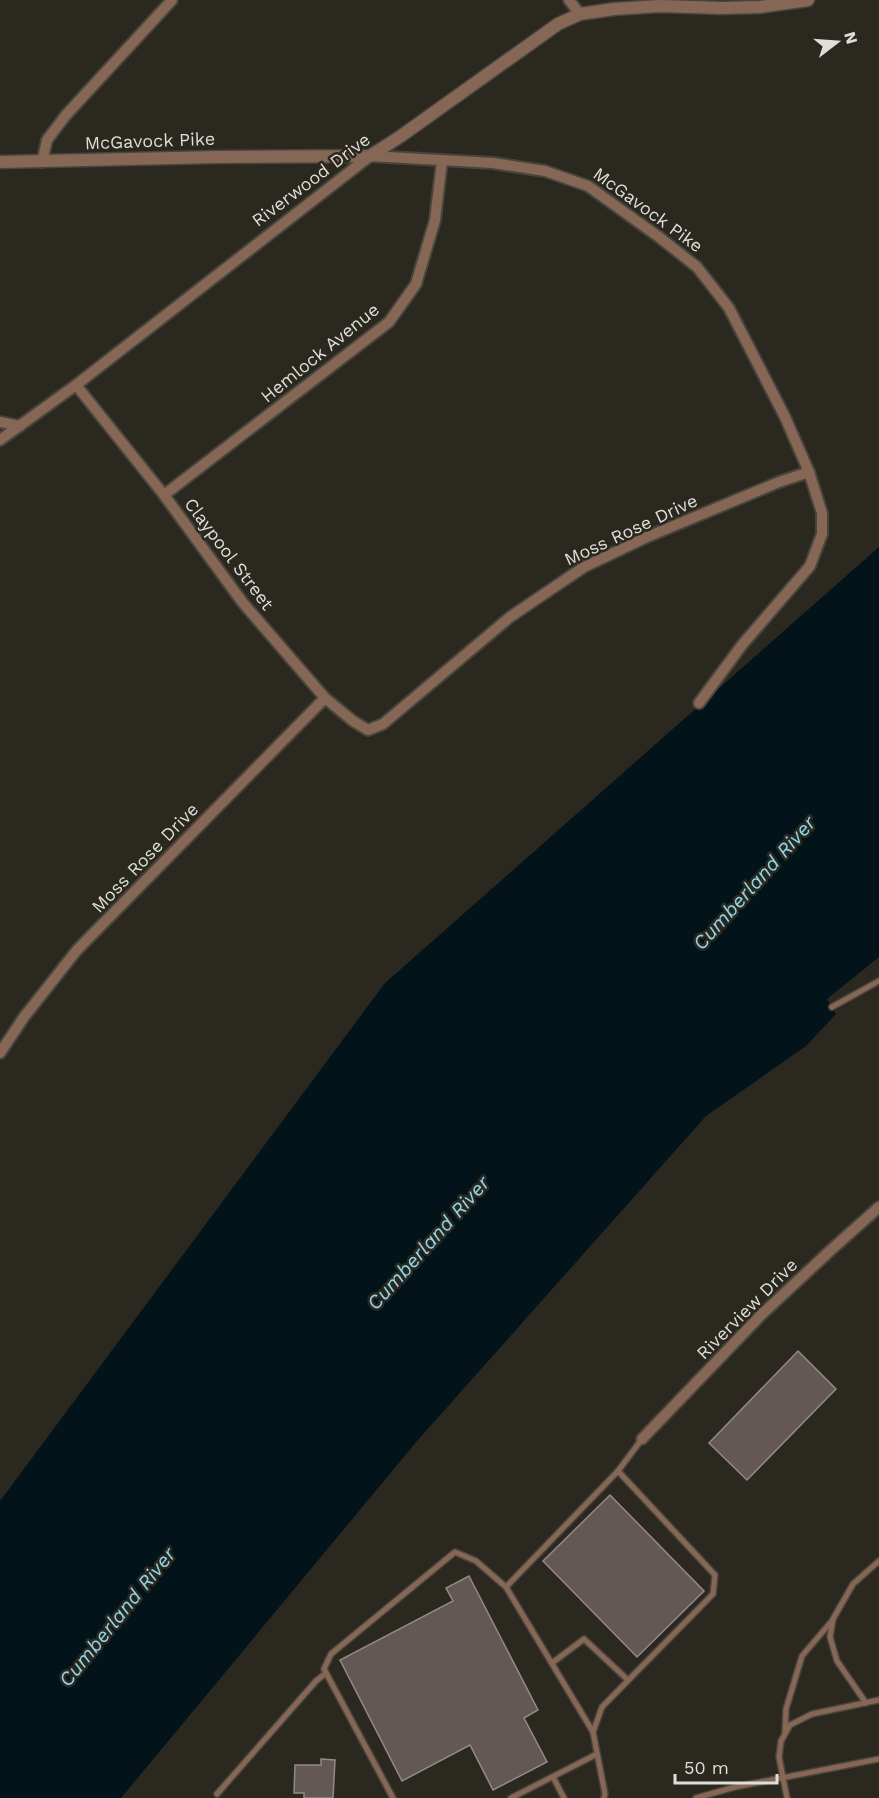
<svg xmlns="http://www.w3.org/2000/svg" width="879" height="1798" font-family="'Work Sans',sans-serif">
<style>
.water{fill:#021419}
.building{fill:#635856;stroke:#958987;stroke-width:1.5}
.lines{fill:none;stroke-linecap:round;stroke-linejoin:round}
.service-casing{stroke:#48453d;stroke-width:8}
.minor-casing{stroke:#48453d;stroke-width:14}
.tertiary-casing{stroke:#48453d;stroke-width:15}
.service{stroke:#866655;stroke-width:5}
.minor{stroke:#866655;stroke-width:10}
.tertiary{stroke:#866655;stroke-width:12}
.labels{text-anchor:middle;stroke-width:5;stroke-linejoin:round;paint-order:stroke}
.street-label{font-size:18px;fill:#dfded8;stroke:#2b2820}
.water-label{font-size:20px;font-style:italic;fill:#8ed7eb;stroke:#2b2820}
</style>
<rect width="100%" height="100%" fill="#2b2820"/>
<path class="water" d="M879,547V957L827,999L836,1014L806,1046L706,1116L417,1441L121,1798H0V1501L385,983Z"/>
<g class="building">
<path d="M798,1351L836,1389L747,1480L709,1443Z"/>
<path d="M610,1495L704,1591L637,1657L543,1561Z"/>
<path d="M469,1576L538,1710L524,1718L547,1762L493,1790L470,1745L402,1781L340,1660L453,1601L446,1588Z"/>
<path d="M321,1759L335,1760L333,1798H304V1793H294L295,1765H321Z"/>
</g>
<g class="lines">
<defs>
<g id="service">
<path d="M832,1007L879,981"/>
<path d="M618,1471L642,1439"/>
<path d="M506,1587L593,1732"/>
<path d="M552,1663L584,1639L628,1680"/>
<path d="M866,1703L837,1661L830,1637L833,1619L853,1584L879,1561"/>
<path d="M785,1732L786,1709L802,1656L831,1622"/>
<path d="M553,1777L564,1798"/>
<path d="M217,1794L316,1681L326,1673"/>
<path d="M393,1798L324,1669L331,1654L455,1552L476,1561L506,1587L618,1471L715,1575L713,1594L602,1707L593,1732L605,1794L604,1798"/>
<path d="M511,1798L597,1754"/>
<path d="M696,1798L735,1787L879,1759"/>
<path d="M787,1798L779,1757L781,1741L790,1725L812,1714L879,1700"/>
</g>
<g id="minor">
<path d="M569,0L580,14"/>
<path d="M42,162L47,140L66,115L172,0"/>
<path d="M76,385L164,495L243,603L325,698L353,721L368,730L383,724L510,617L584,567L647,537L779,482L809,472"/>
<path d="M0,422L20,426"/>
<path d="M0,440L76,385L370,156L493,163L545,171L588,186L659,237L697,267L729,308L785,417L809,472L822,513V534L810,566L742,645L699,703"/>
<path d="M164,495L389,322L416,284L435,220L442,161"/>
<path d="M0,1053L24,1017L77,950L325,698"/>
<path d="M642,1439L762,1314L832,1249L879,1207"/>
</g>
<path id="tertiary" d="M0,162L216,157L370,156L401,136L558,24L580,14L614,9L660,6L722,8L760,7L808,0"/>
</defs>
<use href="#service" class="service-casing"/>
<use href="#minor" class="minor-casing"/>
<use href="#tertiary" class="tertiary-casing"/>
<use href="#service" class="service"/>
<use href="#minor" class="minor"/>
<use href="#tertiary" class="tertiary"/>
</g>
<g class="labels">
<g class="street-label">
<text transform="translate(150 141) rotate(-2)" y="6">McGavock Pike</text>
<text transform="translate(311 180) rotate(-37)" y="6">Riverwood Drive</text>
<text transform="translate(648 210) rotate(36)" y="6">McGavock Pike</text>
<text transform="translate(320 353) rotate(-39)" y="6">Hemlock Avenue</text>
<text transform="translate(631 530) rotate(-25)" y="6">Moss Rose Drive</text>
<text transform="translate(229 554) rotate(53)" y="6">Claypool Street</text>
<text transform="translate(145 858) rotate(-46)" y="6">Moss Rose Drive</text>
<text transform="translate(747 1309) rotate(-45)" y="6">Riverview Drive</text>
</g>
<g class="water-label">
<text transform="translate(754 883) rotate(-48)" y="7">Cumberland River</text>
<text transform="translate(428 1243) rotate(-48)" y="7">Cumberland River</text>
<text transform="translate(117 1617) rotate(-51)" y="7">Cumberland River</text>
</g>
</g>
<g transform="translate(837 42) rotate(73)" stroke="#2b2820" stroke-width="4.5" paint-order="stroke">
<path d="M0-4.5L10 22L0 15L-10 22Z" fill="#dfded8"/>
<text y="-9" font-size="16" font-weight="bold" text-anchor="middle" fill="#dfded8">N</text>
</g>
<path d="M675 1774v9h102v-9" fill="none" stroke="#dfded8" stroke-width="3"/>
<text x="684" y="1774" font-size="18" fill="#dfded8" stroke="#2b2820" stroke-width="4.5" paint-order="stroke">50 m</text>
</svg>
